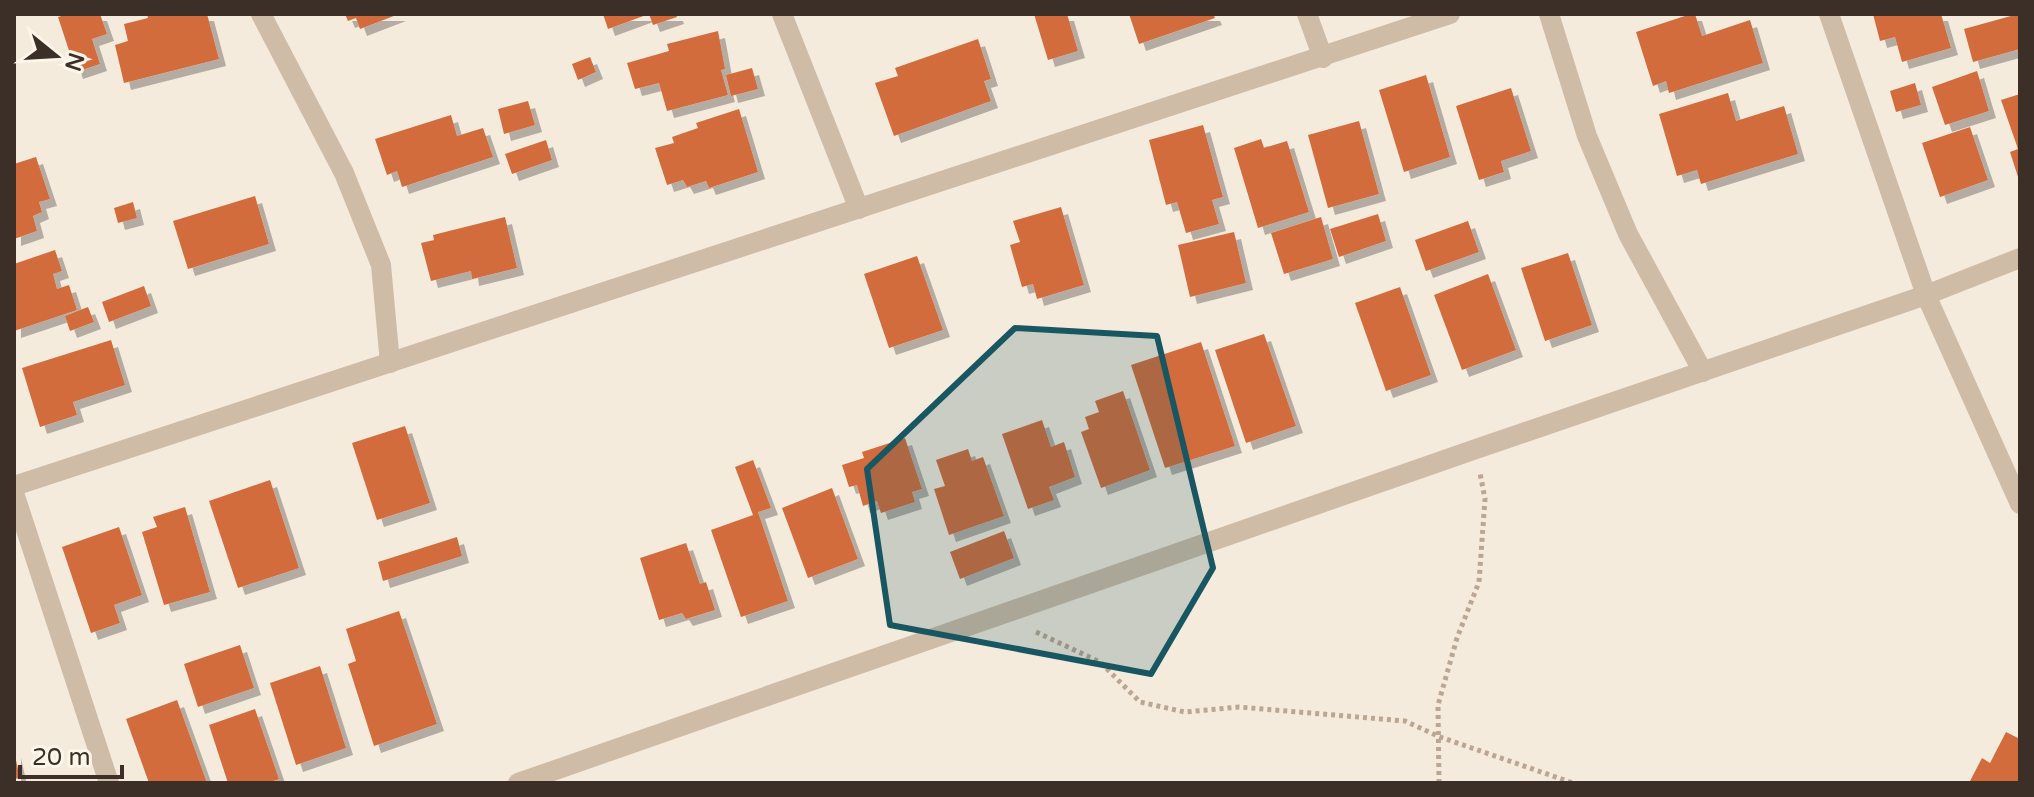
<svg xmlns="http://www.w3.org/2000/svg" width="2034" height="797" font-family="'Varela Round',sans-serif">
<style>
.building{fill:#d36c3d;filter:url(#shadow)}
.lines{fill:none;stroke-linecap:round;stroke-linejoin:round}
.path{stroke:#bba691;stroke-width:5;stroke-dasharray:4 4;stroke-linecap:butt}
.street{stroke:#cfbca7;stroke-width:20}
.marked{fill:#185761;fill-opacity:0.2;stroke:#185761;stroke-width:6;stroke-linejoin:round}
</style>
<defs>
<filter id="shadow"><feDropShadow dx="7" dy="7" stdDeviation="0" flood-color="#0004"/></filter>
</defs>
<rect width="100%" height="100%" fill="#f5ebdd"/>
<g class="building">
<path d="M68,14H100L107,34L92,39L100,64L76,72L58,17Z"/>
<path d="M147,14H207L219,59L124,83L115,45L128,41L124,24L148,18Z"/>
<path d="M345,14H399L360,29L356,18L348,21Z"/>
<path d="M603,14H649L608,29Z"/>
<path d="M649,14H676L677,17L653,25Z"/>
<path d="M1034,14H1067L1078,51L1048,60Z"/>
<path d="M1129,14H1213L1215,18L1139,44Z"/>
<path d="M1691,14H1695L1702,36L1750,20L1763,63L1669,93L1666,81L1653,86L1636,32Z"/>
<path d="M1873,14H1941L1951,48L1902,62L1895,37L1880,41Z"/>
<path d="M2018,14L2020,49L1973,62L1964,29Z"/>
<path d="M718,31L725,69L721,70L728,95L667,111L659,83L635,89L627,63L669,51L667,44Z"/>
<path d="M978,39L991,79L984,81L991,101L894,136L875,83L898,76L895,68Z"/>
<path d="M590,57L596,72L578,80L572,64Z"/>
<path d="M752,68L758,89L731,96L726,75Z"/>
<path d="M1977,71L1989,111L1945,125L1932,87Z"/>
<path d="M1426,75L1450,157L1404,172L1379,90Z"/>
<path d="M1915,83L1921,105L1896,112L1890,91Z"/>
<path d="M1511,88L1531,151L1501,161L1504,172L1479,180L1456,106Z"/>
<path d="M1728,93L1736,121L1784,106L1798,154L1701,184L1697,170L1677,176L1659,114Z"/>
<path d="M2020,94V180H2019L2010,152L2018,149L2001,100Z"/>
<path d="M528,101L535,125L504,134L498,109Z"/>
<path d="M739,109L758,172L709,188L706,181L687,187L683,180L667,185L655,148L674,143L672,137L698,128L696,123Z"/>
<path d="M451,115L457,136L483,128L493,157L402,187L397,171L387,175L375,139Z"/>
<path d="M1359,121L1379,194L1328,208L1308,135Z"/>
<path d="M1203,125L1223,197L1212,200L1219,224L1186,233L1177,202L1166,205L1149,140Z"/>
<path d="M1970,127L1988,180L1940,197L1922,143Z"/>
<path d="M1261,139L1264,148L1287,141L1309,212L1258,228L1234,148Z"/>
<path d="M546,140L552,160L512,174L505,154Z"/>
<path d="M36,157L50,199L39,202L42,212L33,216L37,231L14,239V164Z"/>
<path d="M255,196L269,244L188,269L173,221Z"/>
<path d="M133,202L137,218L118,223L114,208Z"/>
<path d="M1061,207L1084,285L1037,299L1033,284L1022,287L1010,245L1020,242L1013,221Z"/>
<path d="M1378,214L1386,241L1339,257L1330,229Z"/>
<path d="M505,217L517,268L472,279L471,271L431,281L421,243L434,240L433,235Z"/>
<path d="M1321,217L1333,259L1284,274L1271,233Z"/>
<path d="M1468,221L1479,252L1426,271L1415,240Z"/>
<path d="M1234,232L1246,283L1190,297L1178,245Z"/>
<path d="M55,250L62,271L53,274L57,289L69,285L77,310L14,331V264Z"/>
<path d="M1568,253L1592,325L1545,341L1521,268Z"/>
<path d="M917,256L943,330L889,348L864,274Z"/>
<path d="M1488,274L1516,350L1462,370L1434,295Z"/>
<path d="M144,286L151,306L109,322L102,302Z"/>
<path d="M1400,287L1431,375L1386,391L1355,303Z"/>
<path d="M88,307L94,322L70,331L65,316Z"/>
<path d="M1264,334L1296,426L1246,443L1215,350Z"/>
<path d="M111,340L125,385L73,402L77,415L40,427L22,368Z"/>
<path d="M1201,342L1235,446L1165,468L1131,365Z"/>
<path d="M1123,391L1150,470L1101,488L1081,432L1089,429L1085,417L1099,412L1095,401Z"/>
<path d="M1042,420L1051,447L1064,442L1075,477L1049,487L1054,500L1028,509L1002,434Z"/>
<path d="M405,426L430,503L377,520L352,443Z"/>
<path d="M905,438L922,489L912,492L915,502L881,513L877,501L863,506L857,485L849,487L842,465L864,458L862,452Z"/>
<path d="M968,449L972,461L983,457L1004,516L949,535L934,489L945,486L936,460Z"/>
<path d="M753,460L771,508L758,512L788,601L741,617L711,530L753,515L735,467Z"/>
<path d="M270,480L299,568L238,588L209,501Z"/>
<path d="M832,488L858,559L808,578L782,508Z"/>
<path d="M185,507L210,592L164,605L142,532L157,527L153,517Z"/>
<path d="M119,527L142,595L114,605L120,623L91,633L62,547Z"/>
<path d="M1004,531L1014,558L960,579L950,552Z"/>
<path d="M457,537L462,556L383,581L378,562Z"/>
<path d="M686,543L700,584L706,582L715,610L686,619L682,613L659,620L640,558Z"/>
<path d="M399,611L437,724L374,746L348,664L356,661L346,629Z"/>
<path d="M240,645L254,688L198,707L184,664Z"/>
<path d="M320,666L346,748L296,765L270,683Z"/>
<path d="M177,700L207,783H149L126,719Z"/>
<path d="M255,709L279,779L267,783H228L209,725Z"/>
<path d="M2006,732L2020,739V783H1969L1982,758L1990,763Z"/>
<path d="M14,751L20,778L14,779Z"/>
</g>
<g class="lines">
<g class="path">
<path d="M1036,632L1100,662L1140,702L1185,712L1239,707L1405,721L1440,737L1573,783"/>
<path d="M1439,783L1438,705L1457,638L1479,582L1485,499L1480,473"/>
</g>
<g class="street">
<path d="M261,14L344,173L381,265L390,363"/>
<path d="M782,14L859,209"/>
<path d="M1307,14L1323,58"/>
<path d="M1549,14L1587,136L1628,234L1703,372"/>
<path d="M1829,14L1926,295L2020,504"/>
<path d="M14,486L1450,14"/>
<path d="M14,493L109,783"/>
<path d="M518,783L1476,449L1926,295L2020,258"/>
</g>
</g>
<path class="marked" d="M1015,328L1157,336L1213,568L1151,674L890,625L867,469Z"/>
<rect width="2034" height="797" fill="none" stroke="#3b2f28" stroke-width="32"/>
<g transform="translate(56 56) rotate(108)" stroke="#fcf5ea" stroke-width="6" paint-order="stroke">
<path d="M0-6L14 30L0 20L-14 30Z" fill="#3b2f28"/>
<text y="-12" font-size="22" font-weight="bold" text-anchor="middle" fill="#3b2f28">N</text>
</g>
<path d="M20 765v12h102v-12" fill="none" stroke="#3b2f28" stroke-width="4"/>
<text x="32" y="765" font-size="24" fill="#3b2f28" stroke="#fcf5ea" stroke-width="6" paint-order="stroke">20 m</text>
</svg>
